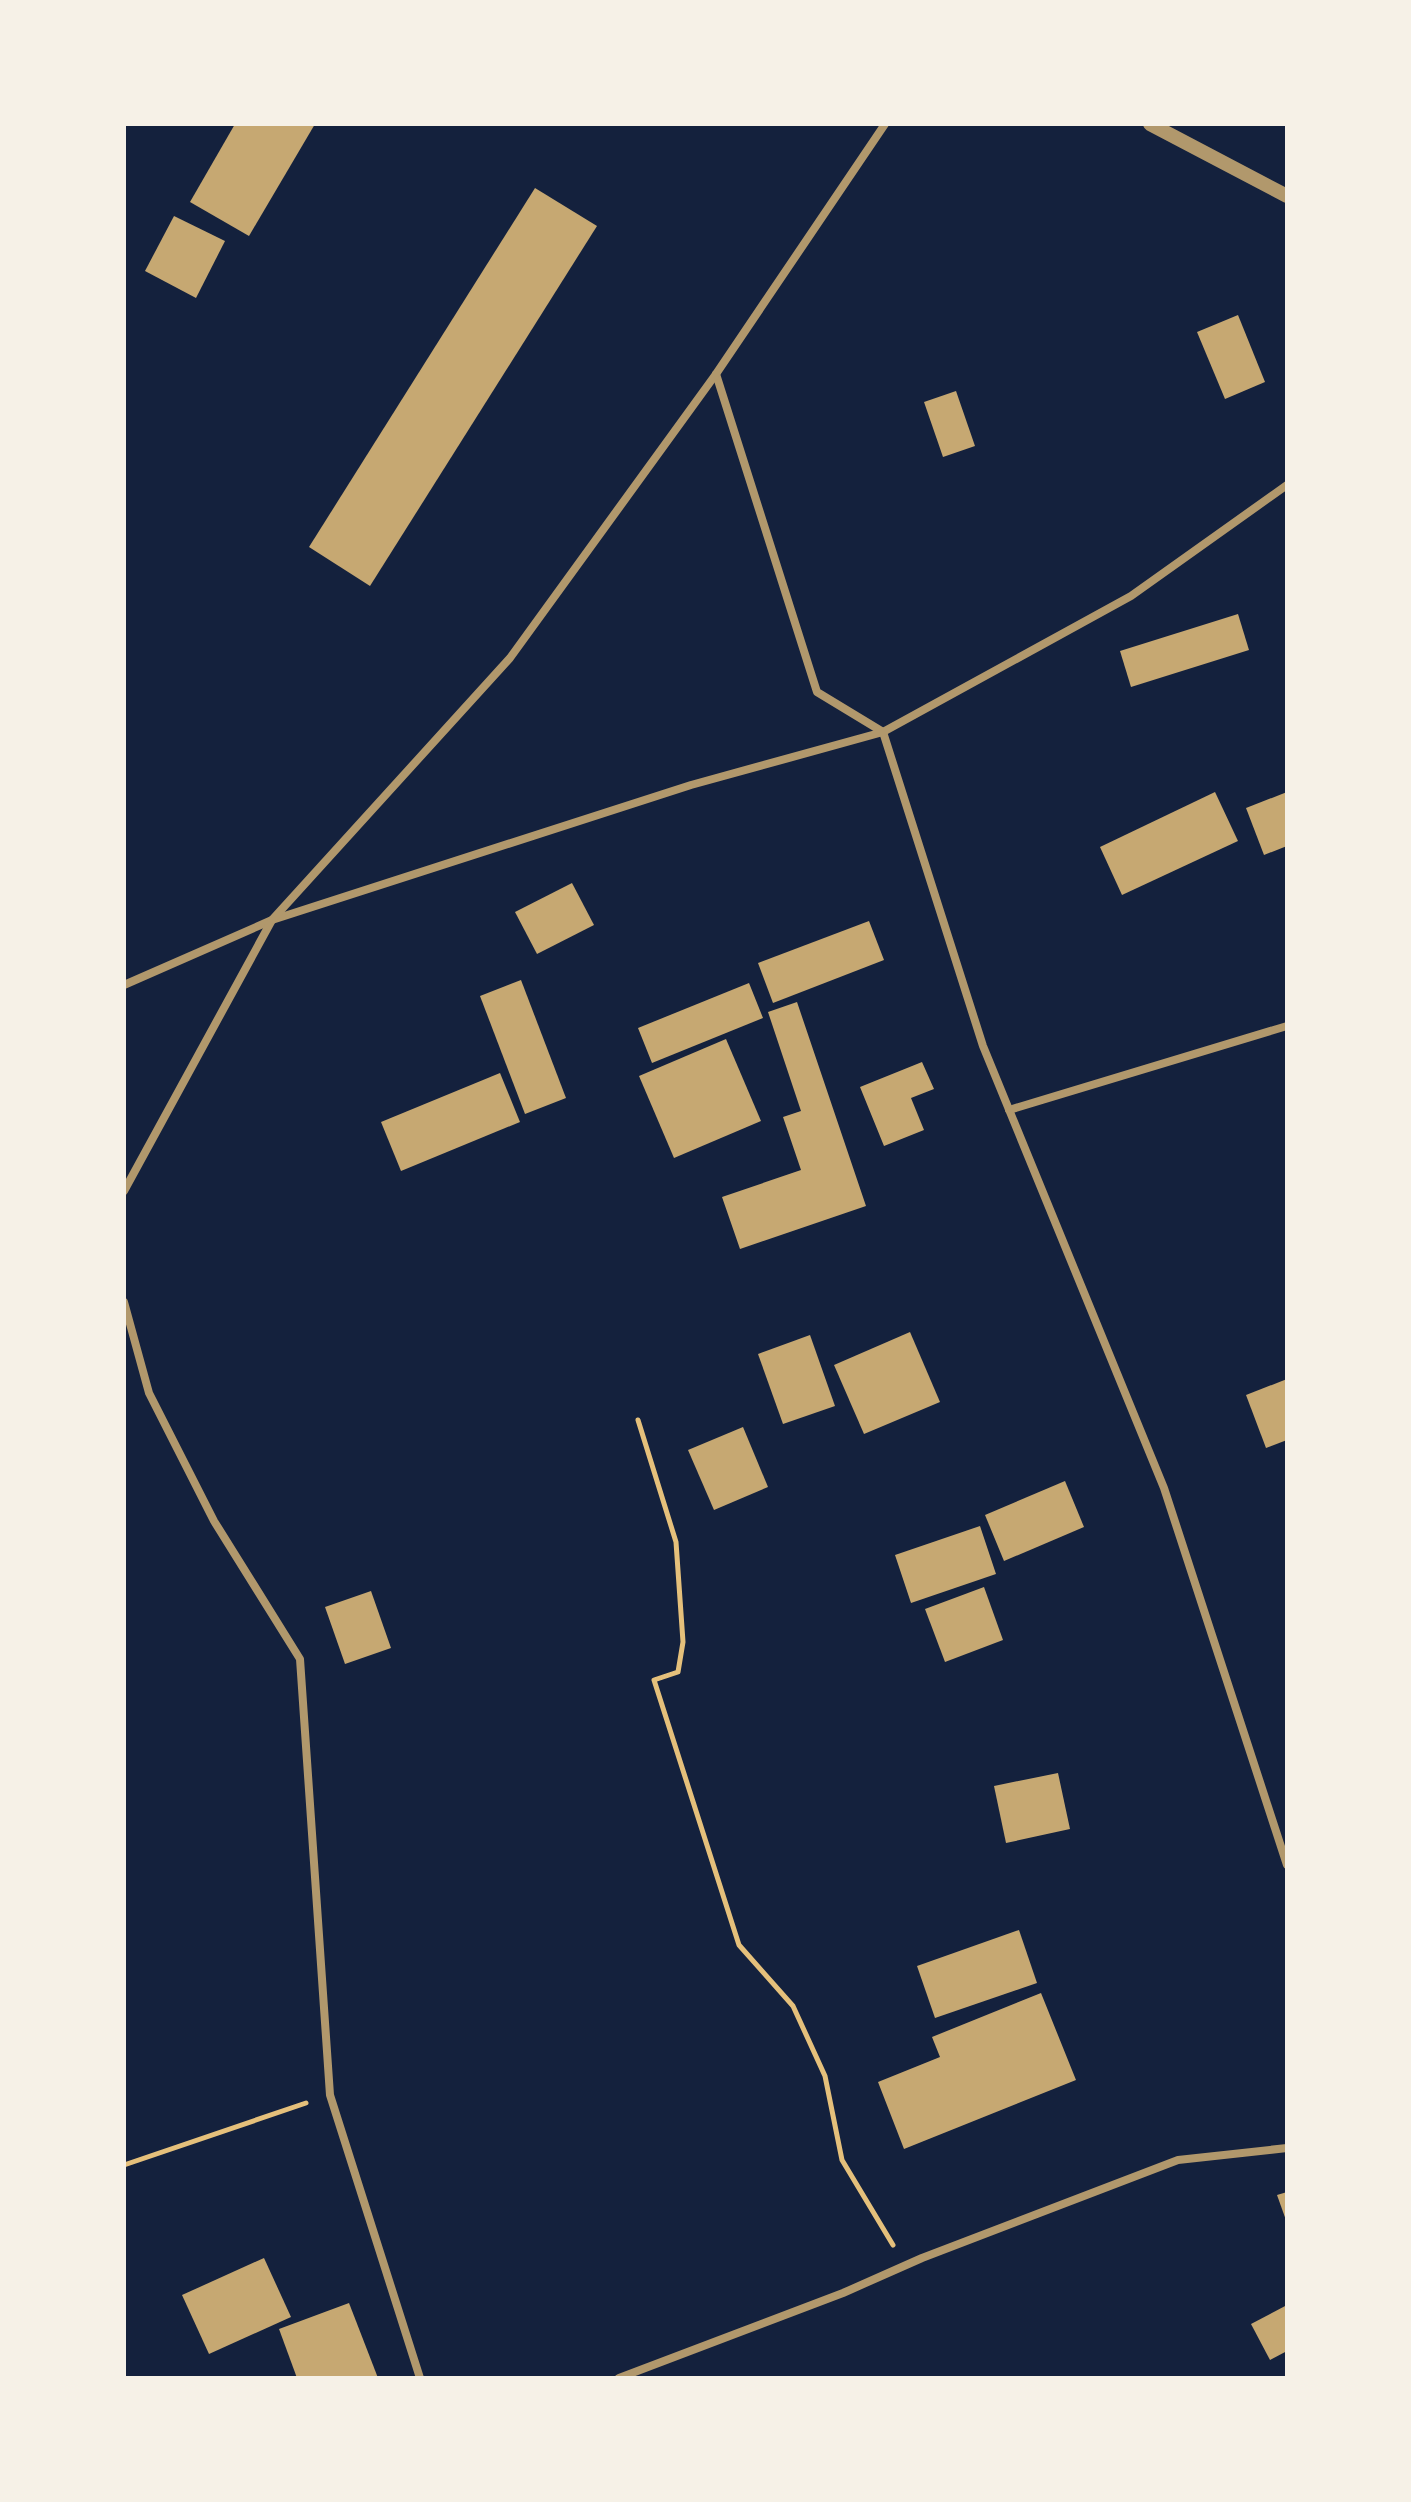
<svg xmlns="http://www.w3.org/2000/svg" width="1411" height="2502" font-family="'Exo 2',sans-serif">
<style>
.building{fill:#c6a872}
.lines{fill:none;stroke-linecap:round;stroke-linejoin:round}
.path{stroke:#e5c07b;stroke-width:5}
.minor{stroke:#b1986c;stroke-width:8}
.tertiary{stroke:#b1986c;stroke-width:14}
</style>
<rect width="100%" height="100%" fill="#14213d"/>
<g class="building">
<path d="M235,124H315L249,236L190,202Z"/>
<path d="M535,188L597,226L370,586L309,547Z"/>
<path d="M174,216L225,241L196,298L145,271Z"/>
<path d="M1238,315L1265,382L1225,399L1197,332Z"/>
<path d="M956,391L975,446L943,457L924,402Z"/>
<path d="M1238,614L1249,650L1131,687L1120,651Z"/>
<path d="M1215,792L1238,841L1122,895L1100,847Z"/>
<path d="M1287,792V846L1264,855L1246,808Z"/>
<path d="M572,883L594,925L537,954L515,912Z"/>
<path d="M869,921L884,960L773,1003L758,963Z"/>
<path d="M521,980L566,1098L525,1114L480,996Z"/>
<path d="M749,983L763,1018L652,1063L638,1028Z"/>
<path d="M797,1002L866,1206L740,1249L722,1197L801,1170L783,1117L801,1111L768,1012Z"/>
<path d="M726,1039L761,1121L674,1158L639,1076Z"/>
<path d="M922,1062L934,1089L911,1098L924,1130L884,1146L860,1087Z"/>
<path d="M500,1073L520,1122L401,1171L381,1122Z"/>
<path d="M910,1332L940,1402L864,1434L834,1365Z"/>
<path d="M810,1335L835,1406L783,1424L758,1354Z"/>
<path d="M1287,1379V1440L1266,1448L1246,1395Z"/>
<path d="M743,1427L768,1487L714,1510L688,1450Z"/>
<path d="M1065,1481L1084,1527L1004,1561L985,1515Z"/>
<path d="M980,1526L996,1574L911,1603L895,1555Z"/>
<path d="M984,1587L1003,1640L945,1662L925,1609Z"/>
<path d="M371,1591L391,1648L345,1664L325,1607Z"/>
<path d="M1058,1773L1070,1829L1006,1843L994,1786Z"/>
<path d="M1019,1930L1037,1983L935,2018L917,1966Z"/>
<path d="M1041,1993L1076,2080L904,2149L878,2082L940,2057L932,2037Z"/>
<path d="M1287,2192V2223L1277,2195Z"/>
<path d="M264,2258L291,2317L209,2354L182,2295Z"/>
<path d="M349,2303L378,2378H297L279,2329Z"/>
<path d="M1287,2305V2351L1270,2360L1251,2324Z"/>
</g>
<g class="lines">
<g class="path">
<path d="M638,1420L676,1542L683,1642L678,1672L654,1680L739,1945L793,2006L825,2076L842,2160L893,2245"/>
<path d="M124,2165L306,2103"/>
</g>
<g class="minor">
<path d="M716,374L817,692L883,732L983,1046L1164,1488L1287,1865"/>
<path d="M124,985L272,920L691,785L883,732L1131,596L1287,485"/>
<path d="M1009,1110L1287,1026"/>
<path d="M124,1191L272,920L510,658L716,374L885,124"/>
<path d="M124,1302L149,1393L214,1521L300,1659L330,2095L420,2378"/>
<path d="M619,2378L843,2293L922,2258L1178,2160L1287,2148"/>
</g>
<path class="tertiary" d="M1150,124L1287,196"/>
</g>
<rect width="1411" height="2502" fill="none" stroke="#f6f1e7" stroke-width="252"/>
</svg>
